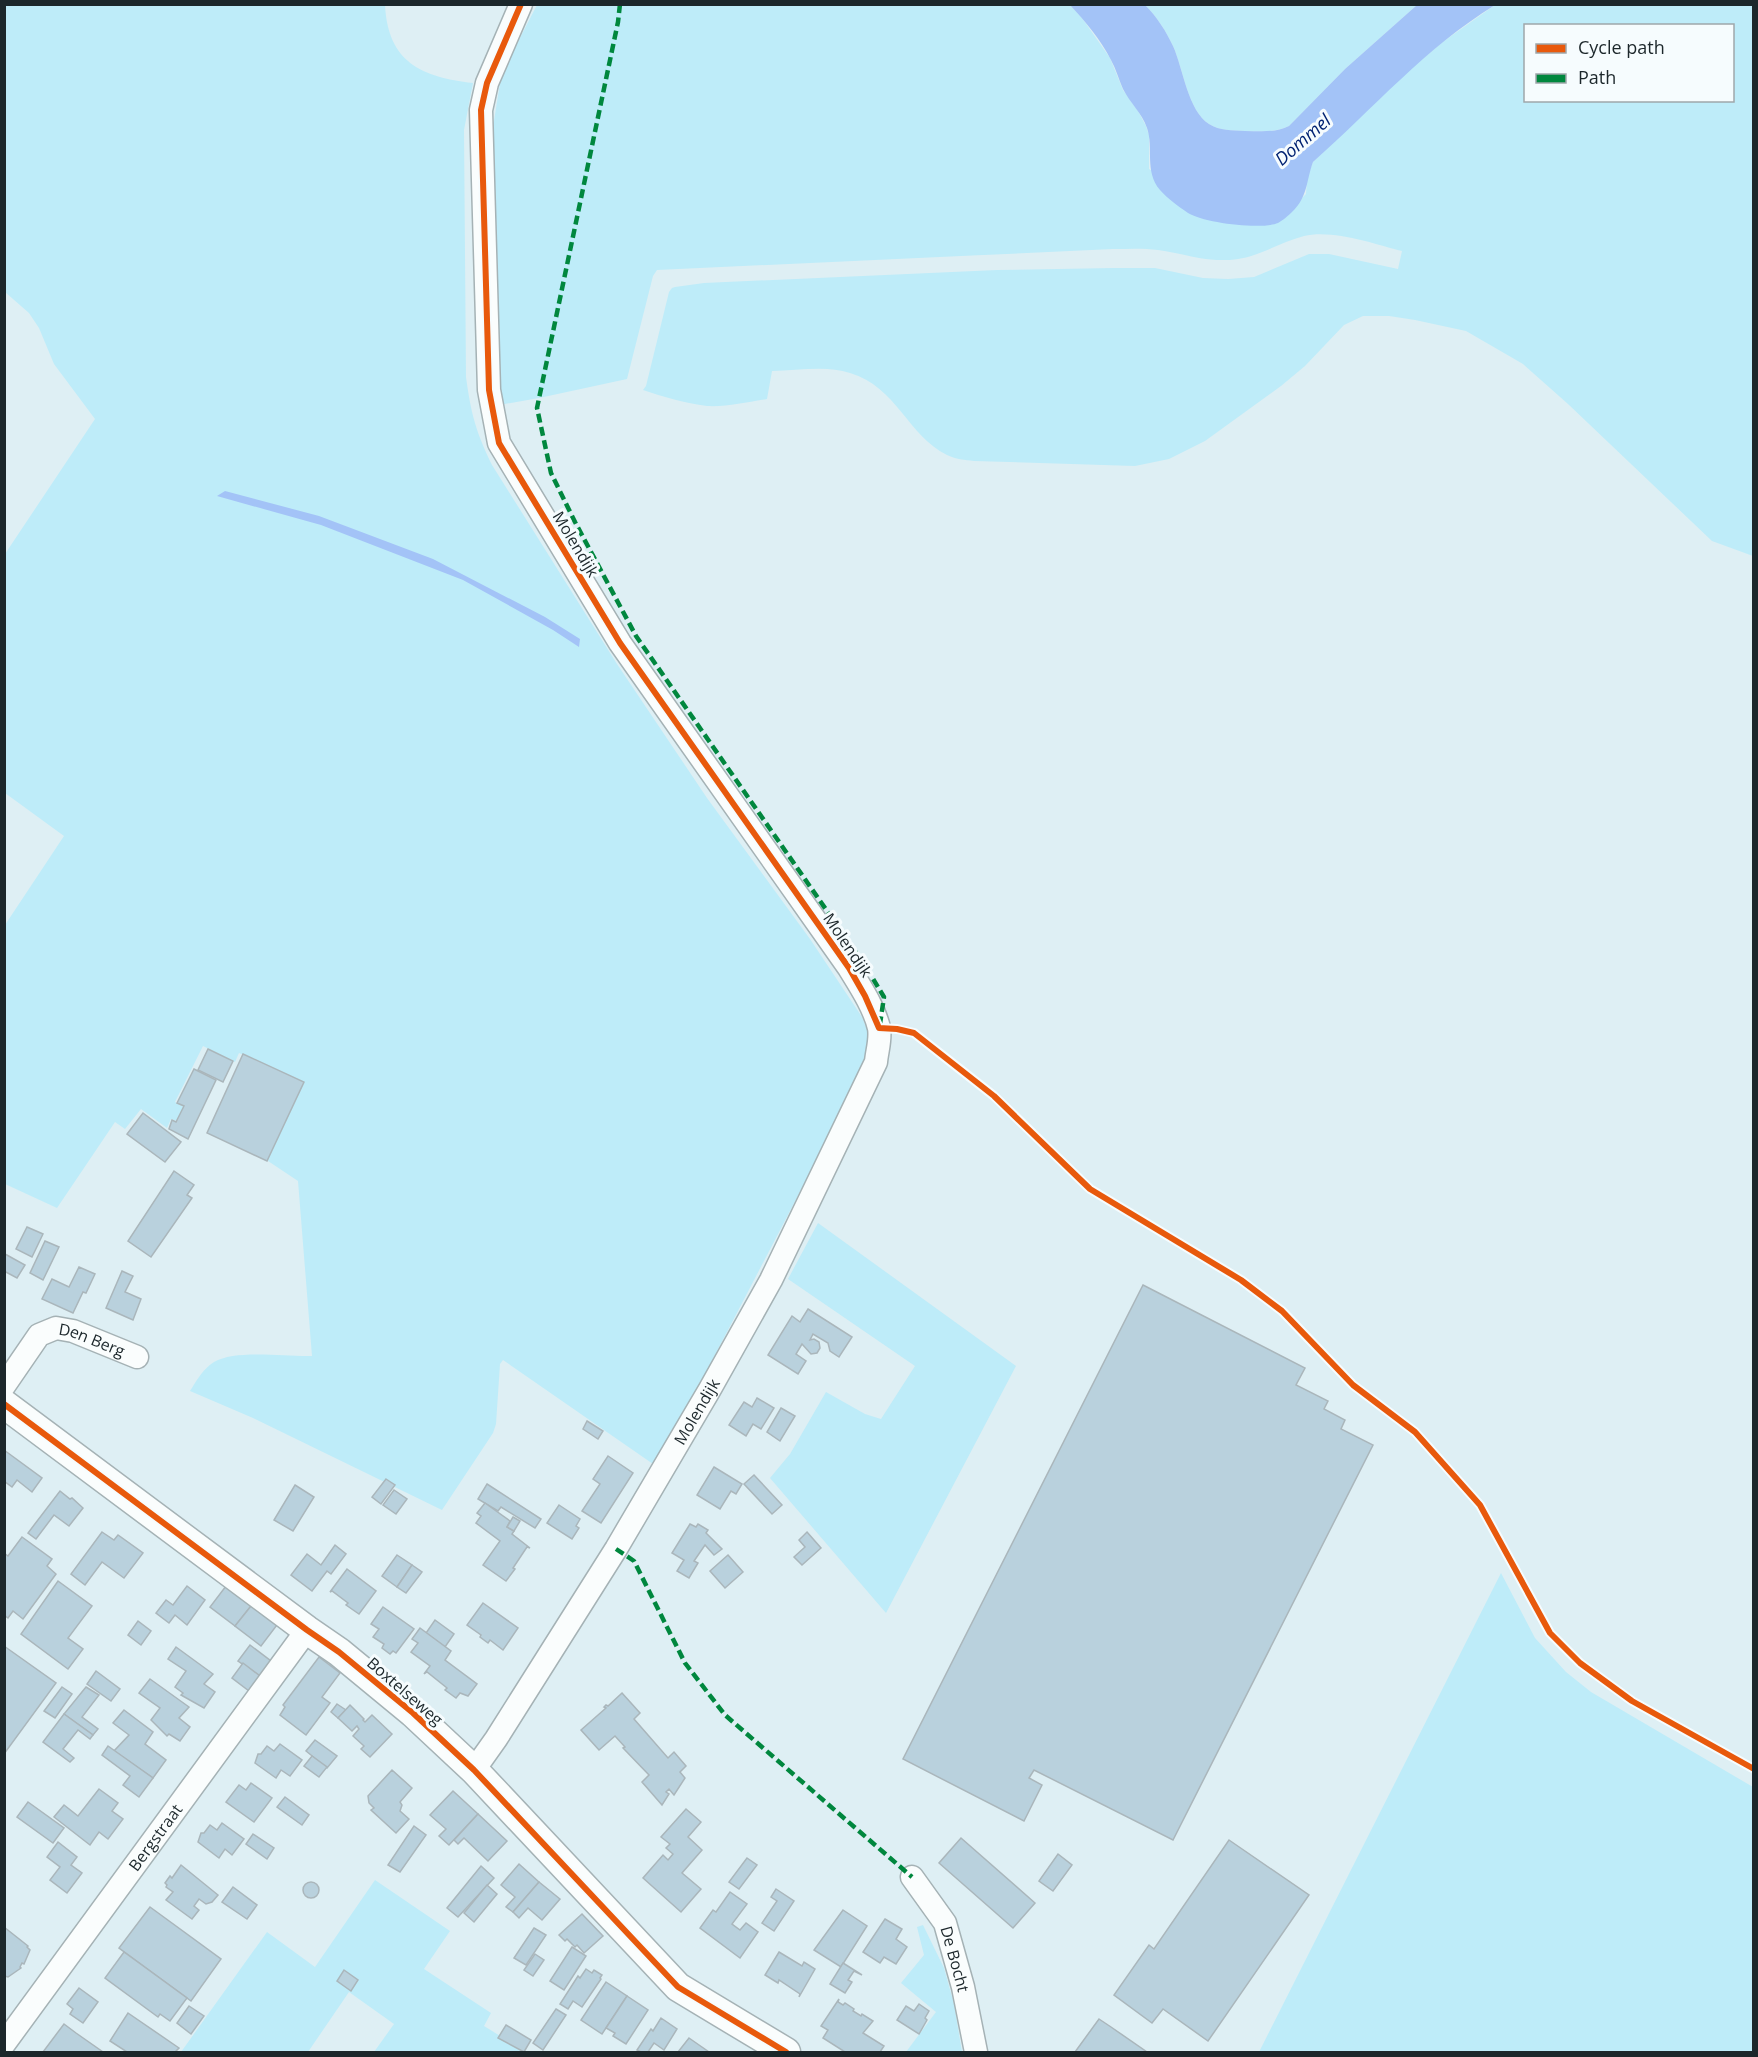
<svg xmlns="http://www.w3.org/2000/svg" width="1758" height="2057" font-family="'Open Sans',sans-serif">
<style>
.green{fill:#beecf9;fill-rule:evenodd}
.water{fill:#a3c3f7}
.building{fill:#b9d1dd;stroke:#aab6bb;stroke-width:1.5}
.lines{fill:none;stroke-linecap:round;stroke-linejoin:round}
.minor-casing{stroke:#a5b2b5;stroke-width:25}
.tertiary-casing{stroke:#a5b2b5;stroke-width:31}
.minor{stroke:#fafdfd;stroke-width:22}
.tertiary{stroke:#fafdfd;stroke-width:28}
.quiet{stroke:#00873e;stroke-width:4.5;stroke-dasharray:9 4.5;stroke-linecap:butt}
.cycleway-casing{stroke:#f6fcfe;stroke-width:10}
.cycleway{stroke:#e8590c;stroke-width:6}
.labels{text-anchor:middle;stroke-width:6;stroke-linejoin:round;paint-order:stroke}
.street-label{font-size:16px;fill:#1c272b;stroke:#f6fcfe}
.water-label{font-size:18px;font-style:italic;fill:#012272;stroke:#f6fcfe}
</style>
<rect width="100%" height="100%" fill="#deeff4"/>
<g class="green">
<path d="M5,5H385C388,62 421,77 473,83L464,130L466,377C471,414 476,432 492,465L617,664L707,798L810,939L862,1017L869,1035L866,1065L703,1378L653,1464L503,1360L500,1364L496,1424L493,1433L442,1510L253,1418L190,1391C197,1380 203,1369 214,1362C236,1349 286,1357 312,1356L298,1181L265,1159L300,1080L239,1053L235,1062L203,1046L175,1102L184,1107L177,1121L171,1119L167,1128L141,1109L125,1129L115,1122L57,1208L5,1184V925L64,836L5,793V554L95,419L54,364L39,328L29,313L5,292Z"/>
<path d="M537,5H1070L1082,18L1110,58L1123,90L1138,111L1146,126L1149,135V169L1253,225L1277,223L1306,194L1307,178L1313,162L1408,71L1444,41L1495,5H1753V556L1712,541L1568,404L1523,364L1466,331L1415,320L1389,316H1363L1344,325L1305,366L1281,386L1205,441L1169,459L1135,466L974,461C965,460 955,459 947,455C907,435 897,387 850,373C826,365 797,371 772,371L767,399C747,402 727,407 707,406C685,403 663,397 643,390L646,386L669,292L672,288L675,287L704,283L997,270L1113,268H1155L1203,278L1228,279L1254,277L1309,254H1329L1398,269L1402,251C1375,244 1332,229 1304,236C1277,243 1255,260 1226,260C1202,261 1181,253 1158,250C1143,248 1128,249 1113,249L657,270L653,276L627,379L539,398L499,405L491,140L500,83L511,55ZM1526,26H1732V100H1526Z"/>
<path d="M1145,5H1417L1345,69L1289,126C1274,133 1261,131 1244,131C1232,130 1220,131 1209,124C1188,111 1183,68 1173,46C1166,31 1157,17 1145,5Z"/>
<path d="M818,1223L1016,1366L886,1613L770,1478L790,1454L826,1392L865,1414L881,1419L915,1366L788,1279Z"/>
<path d="M1501,1573L1535,1638L1566,1672L1591,1692L1753,1787V2052H1259Z"/>
<path d="M375,1880L450,1931L424,1969L491,2013L484,2026L523,2050L521,2052H374L394,2024L349,1992L308,2052H181L267,1932L315,1967Z"/>
<path d="M923,1925L944,1968L954,2004L962,2052H906L936,2012L901,1983L924,1955L917,1927Z"/>
</g>
<g class="water">
<path d="M1070,5H1145C1157,17 1166,31 1173,46C1183,68 1188,111 1209,124C1220,131 1232,130 1245,131C1261,131 1275,133 1289,126L1345,69L1417,5H1495C1425,48 1374,108 1313,162C1306,181 1308,197 1292,212C1289,215 1282,221 1278,223C1261,230 1204,223 1188,213C1179,207 1167,198 1160,190C1144,171 1154,148 1147,128C1142,113 1130,103 1123,89C1119,80 1116,69 1111,60C1101,40 1085,21 1070,5Z"/>
<path d="M225,491L319,516L433,559L545,617L580,639L579,647L553,630L463,580L321,525L217,496Z"/>
</g>
<g class="building">
<path d="M208,1049L233,1061L223,1082L198,1070Z"/>
<path d="M243,1054L304,1082L267,1161L207,1133Z"/>
<path d="M194,1069L216,1080L188,1139L169,1129L172,1120L176,1122L184,1106L177,1103Z"/>
<path d="M143,1113L181,1142L165,1162L127,1134Z"/>
<path d="M174,1171L194,1185L187,1195L192,1198L151,1257L128,1241Z"/>
<path d="M27,1227L43,1234L32,1257L16,1249Z"/>
<path d="M45,1241L59,1247L43,1280L30,1273Z"/>
<path d="M5,1254L25,1265L17,1278L4,1271Z"/>
<path d="M79,1267L95,1274L86,1293L83,1292L73,1313L42,1299L52,1279L69,1287Z"/>
<path d="M122,1271L133,1276L125,1292L141,1299L133,1320L106,1308Z"/>
<path d="M1143,1285L1305,1368L1296,1385L1328,1401L1324,1409L1345,1420L1341,1429L1373,1445L1173,1840L1034,1770L1029,1778L1042,1785L1024,1821L903,1759Z"/>
<path d="M808,1309L852,1337L839,1357L830,1351L828,1343L813,1334L810,1340L814,1339L819,1342L820,1348L817,1353L811,1354L802,1344L796,1354L806,1361L798,1374L768,1355L792,1316L800,1322Z"/>
<path d="M757,1398L774,1408L761,1429L753,1424L746,1436L729,1425L744,1402L752,1407Z"/>
<path d="M781,1408L795,1416L780,1441L767,1432Z"/>
<path d="M587,1421L603,1431L598,1439L583,1429Z"/>
<path d="M4,1450L42,1478L32,1492L17,1480L12,1487L4,1481Z"/>
<path d="M608,1456L633,1473L601,1523L582,1511L600,1484L593,1479Z"/>
<path d="M714,1467L742,1484L736,1494L731,1491L720,1509L697,1495Z"/>
<path d="M754,1475L782,1505L772,1514L744,1484Z"/>
<path d="M386,1479L395,1485L381,1504L372,1497Z"/>
<path d="M487,1484L541,1519L535,1528L501,1507L498,1511L478,1499Z"/>
<path d="M295,1485L314,1497L293,1531L274,1520Z"/>
<path d="M394,1490L407,1499L396,1514L383,1505Z"/>
<path d="M60,1491L70,1499L72,1498L83,1508L69,1526L54,1515L36,1539L28,1533Z"/>
<path d="M485,1503L510,1521L507,1527L514,1531L512,1534L530,1548L527,1547L513,1568L515,1569L506,1581L483,1565L500,1541L476,1523L481,1516L477,1513Z"/>
<path d="M559,1505L580,1519L576,1526L579,1528L572,1539L547,1523Z"/>
<path d="M513,1517L520,1521L514,1531L507,1527Z"/>
<path d="M690,1524L696,1527L698,1524L708,1530L706,1533L722,1549L714,1555L705,1545L694,1561L698,1563L689,1578L677,1571L684,1560L672,1553Z"/>
<path d="M102,1532L114,1540L118,1535L143,1553L124,1578L102,1562L85,1585L71,1574Z"/>
<path d="M807,1532L821,1548L802,1565L794,1557L805,1547L799,1540Z"/>
<path d="M22,1537L52,1559L47,1566L56,1574L23,1619L13,1611L8,1618L4,1615V1553L8,1556Z"/>
<path d="M335,1545L346,1554L331,1574L327,1571L312,1591L291,1575L307,1554L321,1565Z"/>
<path d="M397,1555L412,1565L397,1587L382,1576Z"/>
<path d="M728,1555L743,1572L725,1588L710,1571Z"/>
<path d="M412,1565L422,1572L406,1593L397,1587Z"/>
<path d="M347,1569L376,1591L359,1614L346,1605L348,1603L332,1591L330,1592Z"/>
<path d="M58,1581L92,1606L68,1638L83,1649L68,1669L21,1634Z"/>
<path d="M187,1586L205,1600L187,1625L175,1615L169,1623L156,1613L166,1600L173,1605Z"/>
<path d="M226,1586L251,1606L235,1626L210,1607Z"/>
<path d="M483,1603L518,1628L503,1650L490,1640L488,1643L480,1637L481,1635L467,1625Z"/>
<path d="M251,1606L277,1625L261,1646L235,1626Z"/>
<path d="M383,1607L414,1629L396,1653L393,1651L390,1654L382,1648L384,1644L373,1637L379,1629L371,1624Z"/>
<path d="M435,1620L454,1634L445,1647L426,1633Z"/>
<path d="M138,1621L151,1631L141,1645L128,1635Z"/>
<path d="M420,1628L451,1651L445,1660L477,1684L468,1696L460,1693L456,1698L445,1690L447,1688L427,1672L424,1674L430,1666L411,1652L418,1643L412,1639Z"/>
<path d="M250,1645L271,1661L260,1676L238,1661Z"/>
<path d="M4,1646L56,1683L4,1754Z"/>
<path d="M176,1647L213,1674L204,1684L215,1692L204,1708L181,1695L183,1693L175,1687L186,1671L168,1659Z"/>
<path d="M319,1657L340,1673L322,1697L330,1703L306,1735L280,1715L285,1707L283,1705Z"/>
<path d="M243,1663L260,1676L249,1691L232,1678Z"/>
<path d="M96,1671L120,1689L111,1701L87,1684Z"/>
<path d="M150,1679L189,1707L179,1718L190,1727L180,1741L169,1734L167,1736L151,1720L160,1708L139,1693Z"/>
<path d="M62,1687L72,1694L55,1718L44,1711Z"/>
<path d="M86,1687L99,1695L82,1717L98,1729L93,1735L64,1714Z"/>
<path d="M622,1693L640,1713L634,1719L668,1758L674,1752L686,1766L680,1772L685,1778L674,1795L669,1789L666,1792L669,1794L662,1805L642,1782L649,1775L623,1748L625,1747L615,1736L599,1750L581,1730L606,1708L604,1707L606,1705L608,1706Z"/>
<path d="M337,1704L346,1710L338,1718L331,1712Z"/>
<path d="M350,1705L364,1719L363,1720L365,1722L372,1715L392,1734L370,1757L361,1749L364,1746L353,1736L359,1729L357,1726L352,1731L338,1718Z"/>
<path d="M124,1710L153,1732L145,1744L166,1760L153,1778L114,1751L129,1735L113,1723Z"/>
<path d="M64,1714L93,1735L90,1739L78,1730L63,1749L74,1758L70,1762L43,1742Z"/>
<path d="M315,1740L337,1756L327,1768L306,1751Z"/>
<path d="M280,1744L302,1760L290,1776L281,1770L276,1778L255,1763L258,1754H261L267,1746L274,1751Z"/>
<path d="M108,1746L153,1778L139,1797L123,1785L130,1776L102,1755Z"/>
<path d="M312,1756L327,1767L319,1777L304,1766Z"/>
<path d="M392,1770L412,1788L400,1802L402,1805L400,1811L409,1819L396,1833L371,1810L374,1808L369,1803L368,1796Z"/>
<path d="M251,1783L272,1798L254,1822L226,1802L239,1785L246,1790Z"/>
<path d="M99,1789L118,1803L112,1811L123,1819L108,1839L99,1832L90,1845L54,1817L64,1805L78,1816Z"/>
<path d="M453,1791L478,1814L449,1845L439,1836L446,1829L430,1815Z"/>
<path d="M285,1797L309,1815L302,1825L277,1807Z"/>
<path d="M28,1802L64,1828L53,1843L17,1817Z"/>
<path d="M686,1809L701,1822L688,1837L702,1850L682,1873L701,1889L681,1912L643,1878L663,1855L668,1860L673,1854L666,1848L670,1844L661,1837Z"/>
<path d="M478,1814L507,1841L488,1861L464,1838L458,1844L454,1840Z"/>
<path d="M222,1823L244,1839L232,1855L225,1849L219,1858L198,1842L201,1833H204L210,1825L217,1830Z"/>
<path d="M414,1826L426,1835L400,1872L388,1865Z"/>
<path d="M253,1834L274,1848L267,1859L246,1844Z"/>
<path d="M961,1838L1035,1903L1013,1928L939,1863Z"/>
<path d="M1229,1840L1309,1895L1208,2041L1163,2009L1152,2023L1114,1995L1149,1945L1154,1949Z"/>
<path d="M58,1842L77,1857L71,1865L82,1873L67,1893L50,1880L60,1867L47,1857Z"/>
<path d="M1058,1854L1072,1865L1053,1891L1039,1881Z"/>
<path d="M747,1858L757,1865L739,1889L729,1882Z"/>
<path d="M519,1864L539,1882L513,1912L506,1907L515,1897L501,1885Z"/>
<path d="M181,1865L218,1895L212,1902L206,1904L199,1899L194,1906L199,1910L192,1919L166,1900L173,1892L166,1887L167,1885L165,1883L170,1876L172,1878Z"/>
<path d="M481,1866L494,1878L458,1917L447,1908Z"/>
<circle cx="311" cy="1890" r="8"/>
<path d="M539,1882L560,1899L542,1920L528,1908L519,1918L513,1912Z"/>
<path d="M487,1885L497,1894L474,1922L464,1913Z"/>
<path d="M233,1887L257,1905L247,1919L222,1902Z"/>
<path d="M776,1889L794,1901L774,1931L762,1923L777,1901L771,1897Z"/>
<path d="M730,1892L747,1904L732,1924L740,1930L746,1923L758,1932L740,1958L700,1928L713,1910L716,1912Z"/>
<path d="M150,1907L221,1959L191,2001L119,1948Z"/>
<path d="M843,1910L867,1926L841,1967L814,1950Z"/>
<path d="M582,1914L603,1936L584,1953L577,1945L575,1947L567,1939L565,1941L559,1935Z"/>
<path d="M885,1919L902,1929L896,1939L907,1947L896,1964L884,1957L880,1963L863,1952Z"/>
<path d="M4,1927L28,1946L27,1947L30,1950L24,1964L22,1963L20,1967L21,1968L8,1977L4,1976Z"/>
<path d="M534,1928L546,1935L526,1965L514,1958Z"/>
<path d="M572,1947L586,1956L564,1990L550,1981Z"/>
<path d="M124,1952L187,1998L170,2021L160,2014L158,2017L105,1978Z"/>
<path d="M779,1952L802,1966L804,1962L815,1969L799,1997L800,1994L779,1980L778,1983L765,1975Z"/>
<path d="M535,1954L544,1960L533,1976L524,1970Z"/>
<path d="M843,1963L862,1975L854,1971L848,1980L852,1982L845,1993L830,1984Z"/>
<path d="M586,1969L592,1973L594,1970L602,1975L600,1978L601,1979L582,2007L573,2001L568,2009L560,2004L578,1976L580,1978Z"/>
<path d="M344,1970L358,1980L351,1991L337,1981Z"/>
<path d="M606,1982L627,1996L602,2034L581,2020Z"/>
<path d="M79,1988L98,2002L83,2023L70,2014L73,2009L67,2004Z"/>
<path d="M627,1996L648,2010L626,2044L613,2036L615,2033L606,2028Z"/>
<path d="M839,1999L838,2002L843,2005L845,2003L854,2009L853,2011L861,2016L862,2014L873,2021L863,2033L884,2046L880,2052H845L823,2038L828,2030L821,2026Z"/>
<path d="M919,2004L929,2011L925,2018L927,2020L919,2034L897,2020L906,2006L914,2011Z"/>
<path d="M189,2006L204,2016L191,2034L177,2023Z"/>
<path d="M556,2009L566,2015L543,2050L533,2043Z"/>
<path d="M128,2013L179,2048L175,2052H127L110,2041Z"/>
<path d="M661,2018L677,2029L664,2050L654,2043L648,2052H641L637,2050L651,2029L653,2031Z"/>
<path d="M1099,2019L1111,2027L1147,2052H1075Z"/>
<path d="M64,2024L76,2033L103,2052H43Z"/>
<path d="M506,2025L531,2040L524,2052L498,2038Z"/>
<path d="M689,2038L709,2052H678Z"/>
</g>
<g class="lines">
<defs>
<g id="minor">
<path id="s1" d="M4,1386L39,1335L56,1328L73,1331L137,1357"/>
<path id="s2" d="M474,1770L496,1739L616,1549L710,1389L771,1280L876,1062C877,1051 881,1039 879,1028C874,1007 860,986 849,968L620,643L499,443L489,390L481,110L487,83L521,4"/>
<path id="s3" d="M912,1877L945,1923L963,1987L976,2052"/>
<path id="s4" d="M4,2044L307,1630"/>
</g>
<path id="tertiary" d="M4,1404L307,1630L339,1652L413,1713L474,1770L678,1987L786,2052"/>
</defs>
<use href="#minor" class="minor-casing"/>
<use href="#tertiary" class="tertiary-casing"/>
<use href="#minor" class="minor"/>
<use href="#tertiary" class="tertiary"/>
<g class="quiet">
<path d="M620,4L618,22L537,408L551,473L575,522L636,636L866,967L884,997L880,1024"/>
<path d="M616,1549L634,1561L685,1663L725,1715L912,1877"/>
</g>
<defs>
<g id="cycleway">
<path d="M521,4L487,83L481,110L489,390L499,443L620,643L849,968L865,996L879,1028L897,1029L914,1033L994,1096L1090,1189L1241,1280L1282,1311L1353,1385L1415,1432L1480,1505L1550,1633L1580,1663L1632,1701L1754,1769"/>
<path d="M4,1404L307,1630L339,1652L413,1713L474,1770L678,1987L786,2052"/>
</g>
</defs>
<use href="#cycleway" class="cycleway-casing"/>
<use href="#cycleway" class="cycleway"/>
</g>
<g class="labels">
<g class="street-label">
<text transform="translate(576 544) rotate(59)" y="6">Molendijk</text>
<text transform="translate(848 945) rotate(56)" y="6">Molendijk</text>
<text dy="6" stroke="none"><textPath href="#s1" startOffset="118">Den Berg</textPath></text>
<text dy="6" stroke="none"><textPath href="#s2" startOffset="422">Molendijk</textPath></text>
<text transform="translate(405 1691) rotate(41)" y="6">Boxtelseweg</text>
<text dy="6" stroke="none"><textPath href="#s4" startOffset="256">Bergstraat</textPath></text>
<text dy="6" stroke="none"><textPath href="#s3" startOffset="94">De Bocht</textPath></text>
</g>
<g class="water-label">
<text transform="translate(1303 140) rotate(-41)" y="6">Dommel</text>
</g>
</g>
<rect width="1758" height="2057" fill="none" stroke="#1c272b" stroke-width="12"/>
<rect x="1524" y="24" width="210" height="78" fill="#f6fcfe" stroke="#9fa7aa" stroke-width="1.5"/>
<rect x="1536" y="44" width="30" height="9" fill="#e8590c" stroke="#9fa7aa" stroke-width="1.5"/>
<text x="1578" y="54" font-size="18" fill="#1c272b">Cycle path</text>
<rect x="1536" y="74" width="30" height="9" fill="#00873e" stroke="#9fa7aa" stroke-width="1.5"/>
<text x="1578" y="84" font-size="18" fill="#1c272b">Path</text>
</svg>
